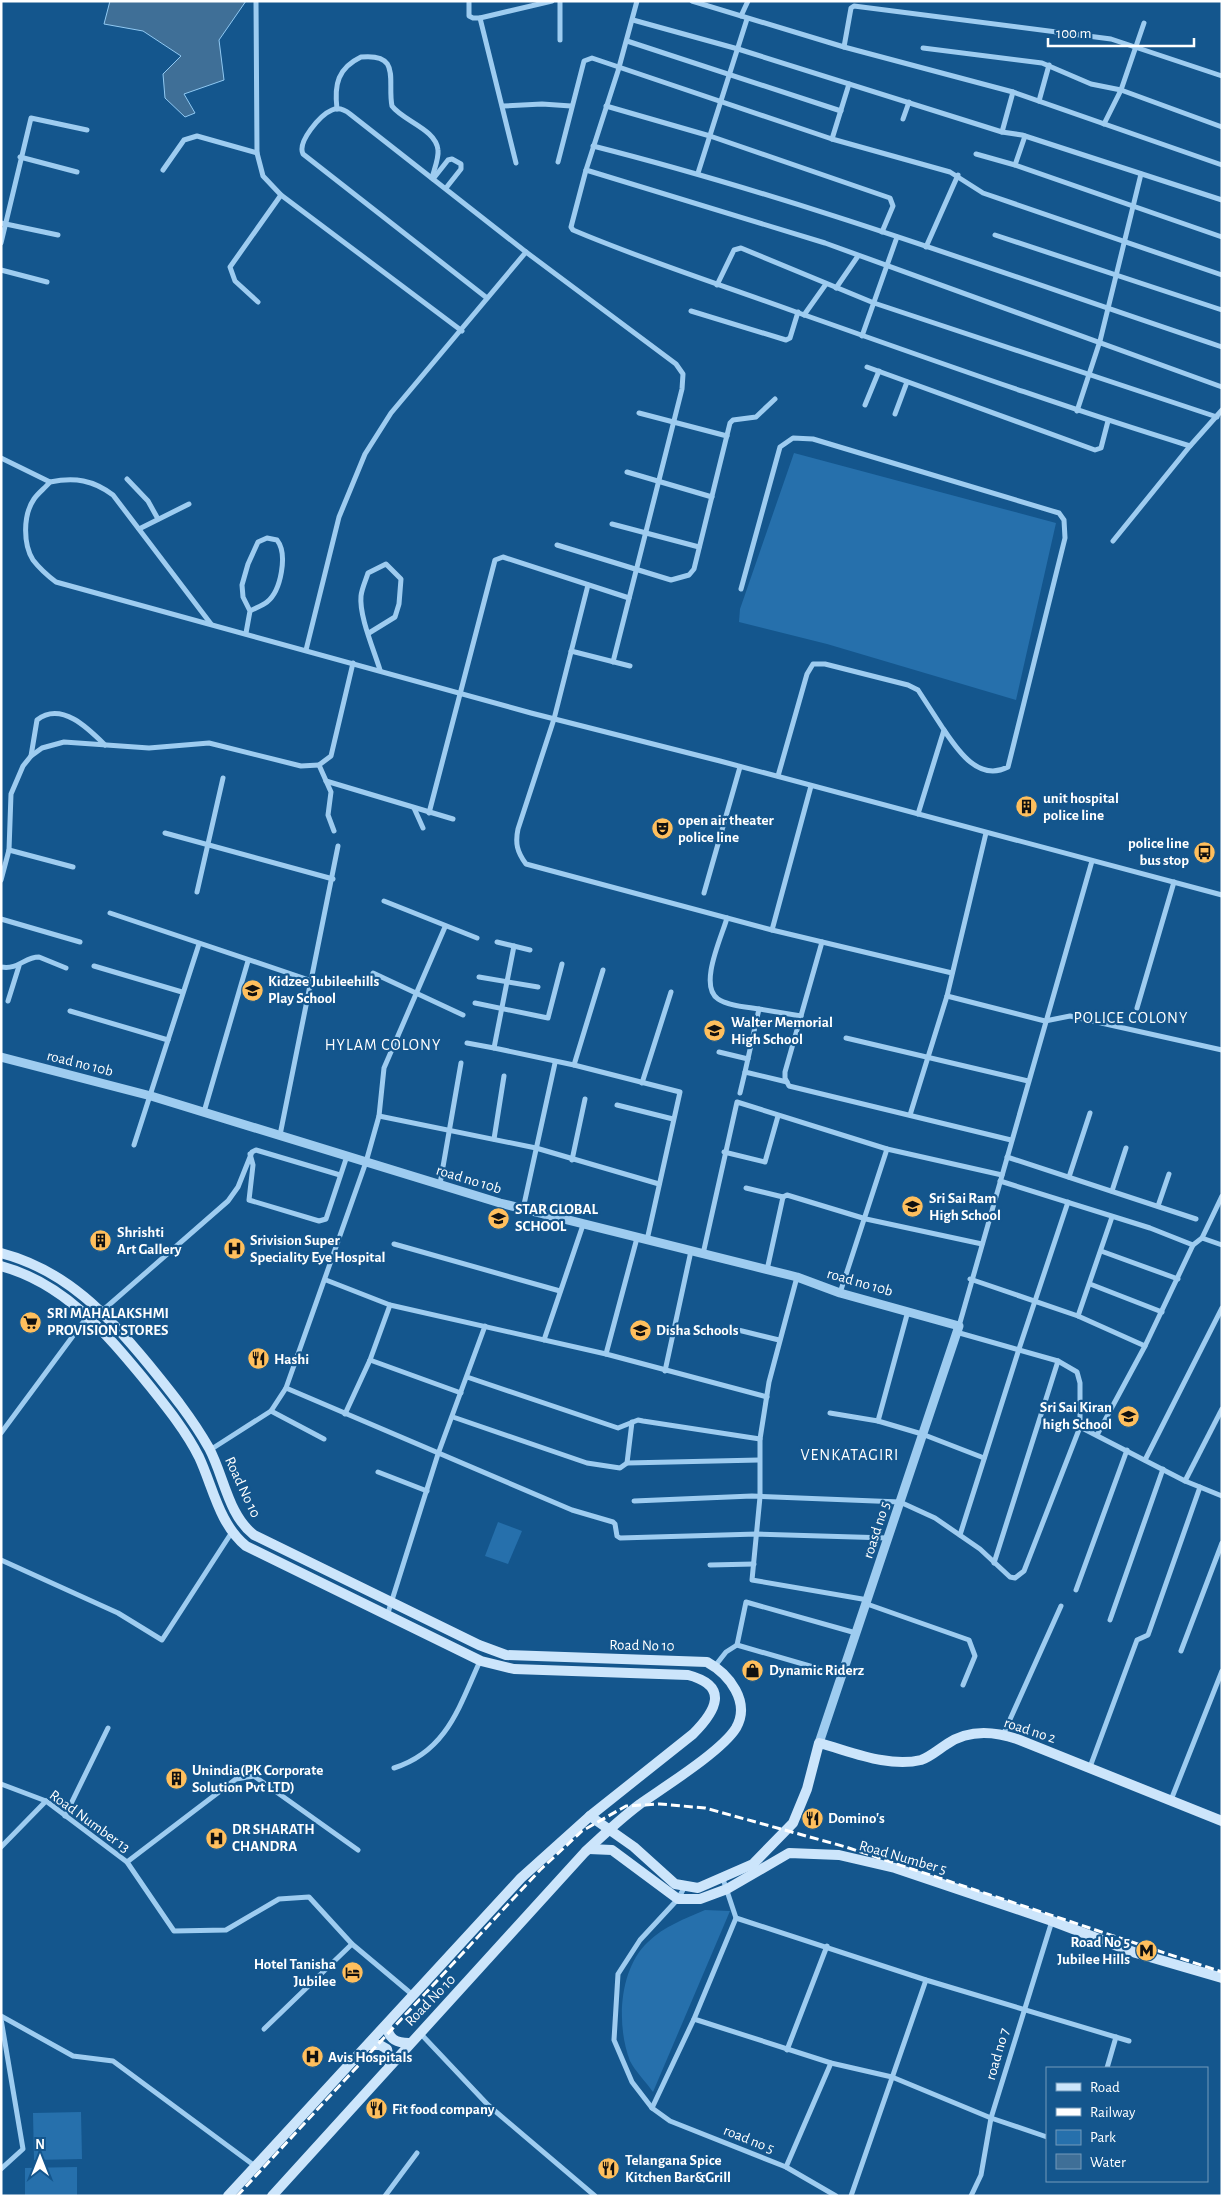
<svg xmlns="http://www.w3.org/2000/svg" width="1223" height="2197" font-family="'Alegreya Sans',sans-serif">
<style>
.green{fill:#2670ac}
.water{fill:#3f6f97;stroke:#90c9f3}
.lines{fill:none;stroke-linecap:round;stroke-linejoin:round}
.minor{stroke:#9eccf0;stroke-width:5}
.tertiary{stroke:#9eccf0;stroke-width:9}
.secondary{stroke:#cce5fb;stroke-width:10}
.rail{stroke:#fff;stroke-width:3;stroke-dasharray:9 4;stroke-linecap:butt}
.labels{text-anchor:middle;stroke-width:4.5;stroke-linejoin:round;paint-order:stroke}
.poi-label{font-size:15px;font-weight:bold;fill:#fff;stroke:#14568d;text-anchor:start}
.street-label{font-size:15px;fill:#fff;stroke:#14568d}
.neighbourhood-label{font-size:16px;letter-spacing:1px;fill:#fff;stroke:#14568d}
</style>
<rect width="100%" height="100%" fill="#14568d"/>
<g class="green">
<path d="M794,453L1056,523L1016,700L827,644L739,622L740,609Z"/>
<path d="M498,1522L522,1531L508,1564L485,1556Z"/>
<path d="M705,1910L730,1911L653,2092C646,2082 635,2071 630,2061C616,2025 619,1969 648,1942C664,1926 685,1919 705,1910Z"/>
<path d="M81,2112L82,2159L34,2160L33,2113Z"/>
<path d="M77,2167V2196H25V2168Z"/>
</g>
<path class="water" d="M110,1H246L219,40L224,80L184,94L195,113L185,117L165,98L163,74L181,56L143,31L104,24Z"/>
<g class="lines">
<g class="minor">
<path d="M256,1L257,153L263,176L281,195L462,331"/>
<path d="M469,1V16L473,18H480"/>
<path d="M560,1V40"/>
<path d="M637,1L618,71L586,170L571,227L573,230C646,261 722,285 796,312C927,358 1057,405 1190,446"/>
<path d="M692,1L844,47L1013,92L1222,165"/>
<path d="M741,16L748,1"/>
<path d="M633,20L738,49L1002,132L1022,135L1222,200"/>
<path d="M627,41L841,111"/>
<path d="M844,47L851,8L854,6L1111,39L1222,76"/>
<path d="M923,48L1042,63L1091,84L1121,90L1222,127"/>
<path d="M1039,101L1049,65"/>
<path d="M503,106L542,104L571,106"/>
<path d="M606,106L710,136L890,198L893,206L882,232"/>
<path d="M337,109C334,84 338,68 361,57C402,53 387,81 392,106C403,121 436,129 438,150C439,158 434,170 432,178"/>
<path d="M903,119L909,102"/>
<path d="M1104,124L1121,90L1144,23"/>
<path d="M1002,132L1013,92"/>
<path d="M832,139L849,84"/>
<path d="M593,146C806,200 1013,277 1222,347"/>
<path d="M976,154L1015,165L1222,237"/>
<path d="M20,157L77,172"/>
<path d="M558,162L584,61L592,58L832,139L950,172L983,193L1222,275"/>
<path d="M516,163L480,18L552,1"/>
<path d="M1015,165L1025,136"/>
<path d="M163,170L184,140L197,136L257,153"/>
<path d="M586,170L825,243L1222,387"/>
<path d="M698,173L747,19"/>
<path d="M433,179L448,160L452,159L461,164V169L446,188"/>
<path d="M1,223L58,235"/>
<path d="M995,235L1222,310"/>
<path d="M1,243L31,118L87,130"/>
<path d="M926,247L958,175"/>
<path d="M1,270L47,282"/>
<path d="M717,285L734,250L741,248L874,303L1217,417"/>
<path d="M836,288L858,256"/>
<path d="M487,298L303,154C297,142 320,115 332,110C339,107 345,110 350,114L526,252L676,364L683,374L682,389L613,662"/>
<path d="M258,302L235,281L230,267L281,195"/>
<path d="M691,311L786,340L790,338L798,312"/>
<path d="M804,315L826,284"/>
<path d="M862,336L897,237"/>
<path d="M867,367L1095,450L1101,448L1108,421"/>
<path d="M865,405L879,371"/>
<path d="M1077,411L1100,341L1141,174"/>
<path d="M639,413L727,436"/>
<path d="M895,414L907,382"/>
<path d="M1,458L50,482C45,488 38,493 34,499C23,515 23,544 33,560C40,569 48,576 56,582L531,713L720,761L1222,895"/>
<path d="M627,472L712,497"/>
<path d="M127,479L148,501L158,519"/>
<path d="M50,482C75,477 93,480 113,495L211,624"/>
<path d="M612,524L699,547"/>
<path d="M139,529L189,504"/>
<path d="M1113,541L1190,446L1222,410"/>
<path d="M557,545L671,580L689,575L694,569L730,423L733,420L756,417L775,399"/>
<path d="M588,585L554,719L518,829C515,843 517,852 526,864L772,930L811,786"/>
<path d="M741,589L780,447L793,438L813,439L1059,513L1064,520L1065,538L1008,767C979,782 958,751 944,730"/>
<path d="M246,633L250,611L243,597L242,585L248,564L258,542L267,538L277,540C288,554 281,591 267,602C262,606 255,608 250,611"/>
<path d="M369,633L395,617L399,604L401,579L386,564L368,573C366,580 362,588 361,596C359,616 374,650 380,670"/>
<path d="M306,650L339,517L365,454L391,413L526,252"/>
<path d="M571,651L630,666"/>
<path d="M31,756L42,748L64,742L149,748L209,743L301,766L319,765"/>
<path d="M778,776L807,674L813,664H825L908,685L918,690L944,730L918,814"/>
<path d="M326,781L453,819"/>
<path d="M414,808L423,828"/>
<path d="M429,813L495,560L503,557L629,598"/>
<path d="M334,831L328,815L331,792L319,765L331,756L353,663"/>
<path d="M165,833L333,879"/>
<path d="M9,850L73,867"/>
<path d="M1,880L9,850L11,794L23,766L31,756L37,720C61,701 88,728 105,745"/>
<path d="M197,892L223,778"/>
<path d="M704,893L740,767"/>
<path d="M384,901L477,938"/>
<path d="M110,913L312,981"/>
<path d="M727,918C722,936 698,986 718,999C728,1006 747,1007 759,1009L745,1072L787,1082"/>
<path d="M1,919L80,942"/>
<path d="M772,930L952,973"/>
<path d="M497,942L530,950"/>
<path d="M822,942L785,1072V1078L789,1086L1011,1140"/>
<path d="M514,946L494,1048L574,1065L680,1092L647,1240"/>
<path d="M94,966L182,992"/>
<path d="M1,967C19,970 24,957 39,957L66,968"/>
<path d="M373,973L463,1015"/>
<path d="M479,977L538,987"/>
<path d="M947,996L1045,1021L1070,1016L1222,1050"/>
<path d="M8,1001L19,966"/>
<path d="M475,1003L548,1018L562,964"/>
<path d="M1137,1008L1174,882"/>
<path d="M759,1009L801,1016"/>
<path d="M70,1011L168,1040"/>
<path d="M846,1038L1028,1081"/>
<path d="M467,1043L494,1048"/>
<path d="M719,1052L748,1059"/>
<path d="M574,1065L603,970"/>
<path d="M642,1083L671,992"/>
<path d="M740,1093L745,1072"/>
<path d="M617,1105L673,1119"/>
<path d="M204,1112L248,961"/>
<path d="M910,1115L947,996L986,833"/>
<path d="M379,1116L536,1148L659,1184"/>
<path d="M280,1135L338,846"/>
<path d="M494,1139L504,1076"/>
<path d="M134,1145L199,944"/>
<path d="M724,1152L765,1162L778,1116"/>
<path d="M250,1154L253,1165L249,1200L319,1221L326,1219L347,1156"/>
<path d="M1007,1157L1196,1219"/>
<path d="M572,1160L585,1099"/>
<path d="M1069,1177L1090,1113"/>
<path d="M1000,1181L1150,1228L1193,1245"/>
<path d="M440,1184L461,1063"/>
<path d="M746,1188L783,1197L787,1195L866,1219L982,1244"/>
<path d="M1112,1191L1126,1148"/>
<path d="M1158,1206L1169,1174"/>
<path d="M523,1209L555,1063"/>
<path d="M1202,1238L1222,1196"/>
<path d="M394,1244L560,1291"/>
<path d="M1101,1251L1178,1279"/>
<path d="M703,1254L737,1102L887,1149L1002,1175"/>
<path d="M767,1270L783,1197"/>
<path d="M797,1277L769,1382L760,1439V1497L752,1580L868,1600"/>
<path d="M970,1279L1078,1316L1145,1346"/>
<path d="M326,1280L390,1305L606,1354L767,1397"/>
<path d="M1090,1284L1162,1312"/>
<path d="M840,1293L887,1149"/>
<path d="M102,1311L228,1201L238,1187L252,1152L256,1150L340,1175"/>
<path d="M1078,1316L1112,1217"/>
<path d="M959,1326L1092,861"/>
<path d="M730,1328L779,1340"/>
<path d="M544,1340L583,1225"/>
<path d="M606,1354L637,1238"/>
<path d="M370,1360L461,1393"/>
<path d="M665,1371L691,1251"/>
<path d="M467,1377L618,1428L638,1420L643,1421L760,1439"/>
<path d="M286,1388L572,1510L613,1522L615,1524L617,1536L620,1538L757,1534L888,1538"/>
<path d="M271,1411L324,1439"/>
<path d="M830,1413L878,1421L922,1434L984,1458"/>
<path d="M345,1414L370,1360L390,1305"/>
<path d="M453,1417L587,1463L620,1468L627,1463L759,1460"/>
<path d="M878,1421L908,1311"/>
<path d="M1080,1427L1185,1481L1222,1496"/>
<path d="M1,1433L87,1317"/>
<path d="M1097,1435L1145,1346L1193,1245L1202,1238L1222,1245"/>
<path d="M210,1450L271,1411L286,1388L366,1162L379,1116L384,1068L445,927"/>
<path d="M1145,1460L1222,1308"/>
<path d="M627,1463L632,1422"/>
<path d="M378,1472L427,1491"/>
<path d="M1185,1481L1222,1409"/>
<path d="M634,1501L752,1496L900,1502L935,1518L980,1549L1010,1577L1015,1578L1024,1571L1080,1427V1383L1077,1372L1058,1361L956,1332"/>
<path d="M960,1535L1019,1349L1068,1202"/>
<path d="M1,1560L118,1613L162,1640L232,1532"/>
<path d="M994,1563L1058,1361"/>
<path d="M710,1565L754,1564"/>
<path d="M1076,1590L1127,1450"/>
<path d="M867,1604L969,1640L975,1656L963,1685"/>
<path d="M387,1616L438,1454L485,1326"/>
<path d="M1110,1620L1163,1469"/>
<path d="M737,1645L746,1602L856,1633"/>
<path d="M1181,1651L1222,1543"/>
<path d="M715,1666L726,1652L737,1645L841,1675"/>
<path d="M1003,1735L1061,1606"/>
<path d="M1090,1767L1137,1640L1148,1635L1200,1487"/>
<path d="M394,1768C447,1751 459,1707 480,1661"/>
<path d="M1,1784L46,1801L127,1862L174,1931L226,1930L279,1899L309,1897L352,1944L414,1996"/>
<path d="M1171,1800L1222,1671"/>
<path d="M65,1816L108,1728"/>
<path d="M1,1847L46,1801"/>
<path d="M127,1862L236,1779L254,1776L358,1850"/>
<path d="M684,1888L678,1899L640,1940L618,1974L614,2040L632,2082L652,2108L670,2121L786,2167L836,2196"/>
<path d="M736,1918L926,1980L1129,2041"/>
<path d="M1,2016L73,2056L113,2061L255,2166"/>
<path d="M1,2019L23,2149L1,2169"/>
<path d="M694,2019L831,2063L892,2077L991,2118L1047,2137"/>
<path d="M264,2029L352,1944"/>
<path d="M420,2033L488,2105L595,2196"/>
<path d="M787,2050L827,1946"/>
<path d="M1107,2068L1116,2037"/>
<path d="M652,2108L694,2019L736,1918L723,1879"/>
<path d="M786,2167L831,2063"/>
<path d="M385,2196L417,2153"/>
<path d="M851,2196L926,1980"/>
<path d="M971,2196L981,2175L991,2118L1052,1921"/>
</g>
<path class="tertiary" d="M1,1057L151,1096L500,1203L797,1277L840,1293L959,1326L819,1743"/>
<g class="secondary">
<path d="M1,1253C66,1270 108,1315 149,1365C171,1392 192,1418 209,1448C224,1476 228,1515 254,1535L479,1645L506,1655L707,1662C729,1674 751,1702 736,1728C722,1751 664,1787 640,1804C620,1819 603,1835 585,1852L272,2196"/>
<path d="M1,1266C64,1283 105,1332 144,1379C164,1404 185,1429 199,1457C213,1487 219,1524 246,1546L481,1661L514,1669L688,1675C730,1686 716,1711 693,1734L590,1816L521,1878L228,2196"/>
<path d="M590,1816L634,1847L675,1884L698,1888L753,1864L793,1823L807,1789L819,1743C850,1751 888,1768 921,1760C930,1757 939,1749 947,1744C969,1729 993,1731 1017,1739L1222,1821"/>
<path d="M589,1849L612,1850L678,1899H700L727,1889L789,1853L839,1855L895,1868L1052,1921L1136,1953L1222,1978"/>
<path d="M387,2025C388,2039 396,2043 409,2043"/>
<path d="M368,2045H380L387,2049L390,2064"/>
</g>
<path class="rail" d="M237,2196L540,1870L582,1831L626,1806L660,1804L705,1808L846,1847L1222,1972"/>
</g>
<defs>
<symbol id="building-disc" viewBox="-11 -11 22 22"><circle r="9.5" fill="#ffbf5d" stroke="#14568d"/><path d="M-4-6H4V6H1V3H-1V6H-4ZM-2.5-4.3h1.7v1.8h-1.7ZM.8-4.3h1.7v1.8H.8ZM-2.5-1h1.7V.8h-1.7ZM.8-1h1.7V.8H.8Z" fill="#111"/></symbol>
<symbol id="theatre-disc" viewBox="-11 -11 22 22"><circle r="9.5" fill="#ffbf5d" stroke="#14568d"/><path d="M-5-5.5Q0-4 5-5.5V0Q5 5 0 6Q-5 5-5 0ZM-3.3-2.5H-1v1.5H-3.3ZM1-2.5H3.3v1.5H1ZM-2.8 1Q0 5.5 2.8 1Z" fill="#111"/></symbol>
<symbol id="bus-disc" viewBox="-11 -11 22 22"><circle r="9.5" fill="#ffbf5d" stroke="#14568d"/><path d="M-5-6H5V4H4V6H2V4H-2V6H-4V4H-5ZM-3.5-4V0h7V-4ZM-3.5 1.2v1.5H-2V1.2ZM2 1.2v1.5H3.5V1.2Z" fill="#111"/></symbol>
<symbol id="university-disc" viewBox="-11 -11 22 22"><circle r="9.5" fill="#ffbf5d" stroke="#14568d"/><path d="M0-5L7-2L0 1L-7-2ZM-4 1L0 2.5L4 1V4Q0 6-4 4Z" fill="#111"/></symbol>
<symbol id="hospital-disc" viewBox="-11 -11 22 22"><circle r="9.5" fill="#ffbf5d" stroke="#14568d"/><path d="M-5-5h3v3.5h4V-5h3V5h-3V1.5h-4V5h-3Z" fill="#111"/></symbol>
<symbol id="supermarket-disc" viewBox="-11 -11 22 22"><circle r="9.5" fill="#ffbf5d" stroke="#14568d"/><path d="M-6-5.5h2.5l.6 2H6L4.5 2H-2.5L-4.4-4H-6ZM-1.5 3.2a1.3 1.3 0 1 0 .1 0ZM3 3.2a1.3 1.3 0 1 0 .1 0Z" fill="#111"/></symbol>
<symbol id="restaurant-disc" viewBox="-11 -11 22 22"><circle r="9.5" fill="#ffbf5d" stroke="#14568d"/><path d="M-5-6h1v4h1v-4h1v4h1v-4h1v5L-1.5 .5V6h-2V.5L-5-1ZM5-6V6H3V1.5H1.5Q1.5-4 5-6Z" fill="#111"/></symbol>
<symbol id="shop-disc" viewBox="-11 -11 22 22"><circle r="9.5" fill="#ffbf5d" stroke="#14568d"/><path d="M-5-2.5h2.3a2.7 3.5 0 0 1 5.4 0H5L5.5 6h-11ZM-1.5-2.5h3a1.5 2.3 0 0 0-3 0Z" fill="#111"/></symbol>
<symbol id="metro-disc" viewBox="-11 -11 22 22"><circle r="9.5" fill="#ffbf5d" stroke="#14568d"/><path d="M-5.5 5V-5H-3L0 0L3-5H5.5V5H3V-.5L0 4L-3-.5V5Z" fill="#111"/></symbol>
<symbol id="hotel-disc" viewBox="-11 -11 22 22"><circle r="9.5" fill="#ffbf5d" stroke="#14568d"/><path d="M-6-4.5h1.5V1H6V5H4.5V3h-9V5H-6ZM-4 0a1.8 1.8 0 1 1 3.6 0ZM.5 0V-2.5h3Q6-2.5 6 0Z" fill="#111"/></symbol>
</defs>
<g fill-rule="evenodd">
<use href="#building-disc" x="1014" y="794" width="25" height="25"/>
<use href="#theatre-disc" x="650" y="816" width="25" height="25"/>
<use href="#bus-disc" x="1192" y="840" width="25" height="25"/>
<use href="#university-disc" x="240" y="978" width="25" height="25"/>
<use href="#university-disc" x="702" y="1018" width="25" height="25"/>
<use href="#university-disc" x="900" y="1194" width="25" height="25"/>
<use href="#university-disc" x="486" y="1206" width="25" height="25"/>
<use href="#building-disc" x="88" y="1228" width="25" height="25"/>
<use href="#hospital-disc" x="222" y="1236" width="25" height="25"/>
<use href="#supermarket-disc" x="18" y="1310" width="25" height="25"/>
<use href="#university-disc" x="628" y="1318" width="25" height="25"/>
<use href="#restaurant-disc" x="246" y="1346" width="25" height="25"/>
<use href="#university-disc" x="1116" y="1404" width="25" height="25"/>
<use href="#shop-disc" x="740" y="1658" width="25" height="25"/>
<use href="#building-disc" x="164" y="1766" width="25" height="25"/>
<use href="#restaurant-disc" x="800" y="1806" width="25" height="25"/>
<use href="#hospital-disc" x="204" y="1826" width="25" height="25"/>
<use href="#metro-disc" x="1134" y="1938" width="25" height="25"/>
<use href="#hotel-disc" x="340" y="1960" width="25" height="25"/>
<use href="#hospital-disc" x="300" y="2044" width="25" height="25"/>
<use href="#restaurant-disc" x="364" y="2096" width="25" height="25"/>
<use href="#restaurant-disc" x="596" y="2156" width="25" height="25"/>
</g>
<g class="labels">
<g class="poi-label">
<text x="1043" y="803">unit hospital<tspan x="1043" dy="17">police line</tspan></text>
<text x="678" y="825">open air theater<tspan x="678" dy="17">police line</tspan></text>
<text x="1189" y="848" text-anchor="end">police line<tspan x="1189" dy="17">bus stop</tspan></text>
<text x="268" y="986">Kidzee Jubileehills<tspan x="268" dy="17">Play School</tspan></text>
<text x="731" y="1027">Walter Memorial<tspan x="731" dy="17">High School</tspan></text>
<text x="929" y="1203">Sri Sai Ram<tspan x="929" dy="17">High School</tspan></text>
<text x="515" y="1214">STAR GLOBAL<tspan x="515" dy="17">SCHOOL</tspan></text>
<text x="117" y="1237">Shrishti<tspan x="117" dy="17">Art Gallery</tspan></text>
<text x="250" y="1245">Srivision Super<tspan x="250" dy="17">Speciality Eye Hospital</tspan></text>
<text x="47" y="1318">SRI MAHALAKSHMI<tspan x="47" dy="17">PROVISION STORES</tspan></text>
<text x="656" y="1335">Disha Schools</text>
<text x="274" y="1364">Hashi</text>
<text x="1112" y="1412" text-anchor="end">Sri Sai Kiran<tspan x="1112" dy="17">high School</tspan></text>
<text x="769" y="1675">Dynamic Riderz</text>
<text x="192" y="1775">Unindia(PK Corporate<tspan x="192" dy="17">Solution Pvt LTD)</tspan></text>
<text x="828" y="1823">Domino's</text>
<text x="232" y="1834">DR SHARATH<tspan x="232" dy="17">CHANDRA</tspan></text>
<text x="1130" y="1947" text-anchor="end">Road No 5<tspan x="1130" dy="17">Jubilee Hills</tspan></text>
<text x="336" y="1969" text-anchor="end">Hotel Tanisha<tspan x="336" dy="17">Jubilee</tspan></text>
<text x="328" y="2062">Avis Hospitals</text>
<text x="392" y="2114">Fit food company</text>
<text x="625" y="2165">Telangana Spice<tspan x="625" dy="17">Kitchen Bar&amp;Grill</tspan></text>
</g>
<g class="street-label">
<text transform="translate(80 1063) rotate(14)" y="5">road no 10b</text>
<text transform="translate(469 1179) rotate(17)" y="5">road no 10b</text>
<text transform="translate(860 1282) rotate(16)" y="5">road no 10b</text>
<text transform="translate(243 1487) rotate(65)" y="5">Road No 10</text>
<text transform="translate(876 1530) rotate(-72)" y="5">roasd no 5</text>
<text transform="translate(642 1645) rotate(1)" y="5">Road No 10</text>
<text transform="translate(1030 1730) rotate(18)" y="5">road no 2</text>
<text transform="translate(90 1821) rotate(36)" y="5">Road Number 13</text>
<text transform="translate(903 1857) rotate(16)" y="5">Road Number 5</text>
<text transform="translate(430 2000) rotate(-46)" y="5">Road No 10</text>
<text transform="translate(997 2054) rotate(-74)" y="5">road no 7</text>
<text transform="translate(749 2139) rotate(22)" y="5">road no 5</text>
</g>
<g class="neighbourhood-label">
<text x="1131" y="1023">POLICE COLONY</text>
<text x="383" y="1050">HYLAM COLONY</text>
<text x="850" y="1460">VENKATAGIRI</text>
</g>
</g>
<rect width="1223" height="2197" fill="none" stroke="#ffffff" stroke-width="5"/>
<rect x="1046" y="2067" width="162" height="115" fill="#14568d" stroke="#729abb"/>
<rect x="1056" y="2083" width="25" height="8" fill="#cce5fb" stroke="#729abb"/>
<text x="1090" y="2092" font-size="15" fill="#ffffff">Road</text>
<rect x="1056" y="2108" width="25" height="8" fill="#ffffff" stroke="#729abb"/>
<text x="1090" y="2117" font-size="15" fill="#ffffff">Railway</text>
<rect x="1056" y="2130" width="25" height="15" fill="#2670ac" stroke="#729abb"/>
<text x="1090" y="2142" font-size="15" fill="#ffffff">Park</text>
<rect x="1056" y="2154" width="25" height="15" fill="#3f6f97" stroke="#729abb"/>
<text x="1090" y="2167" font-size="15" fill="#ffffff">Water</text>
<g transform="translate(40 2157)" stroke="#14568d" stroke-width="4" paint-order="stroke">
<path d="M0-4L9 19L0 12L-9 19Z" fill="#ffffff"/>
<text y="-8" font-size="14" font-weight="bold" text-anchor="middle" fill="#ffffff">N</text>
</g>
<path d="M1048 38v8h146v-8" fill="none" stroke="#ffffff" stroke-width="2.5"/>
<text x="1056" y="38" font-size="15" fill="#ffffff" stroke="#14568d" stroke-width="4" paint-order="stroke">100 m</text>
</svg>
